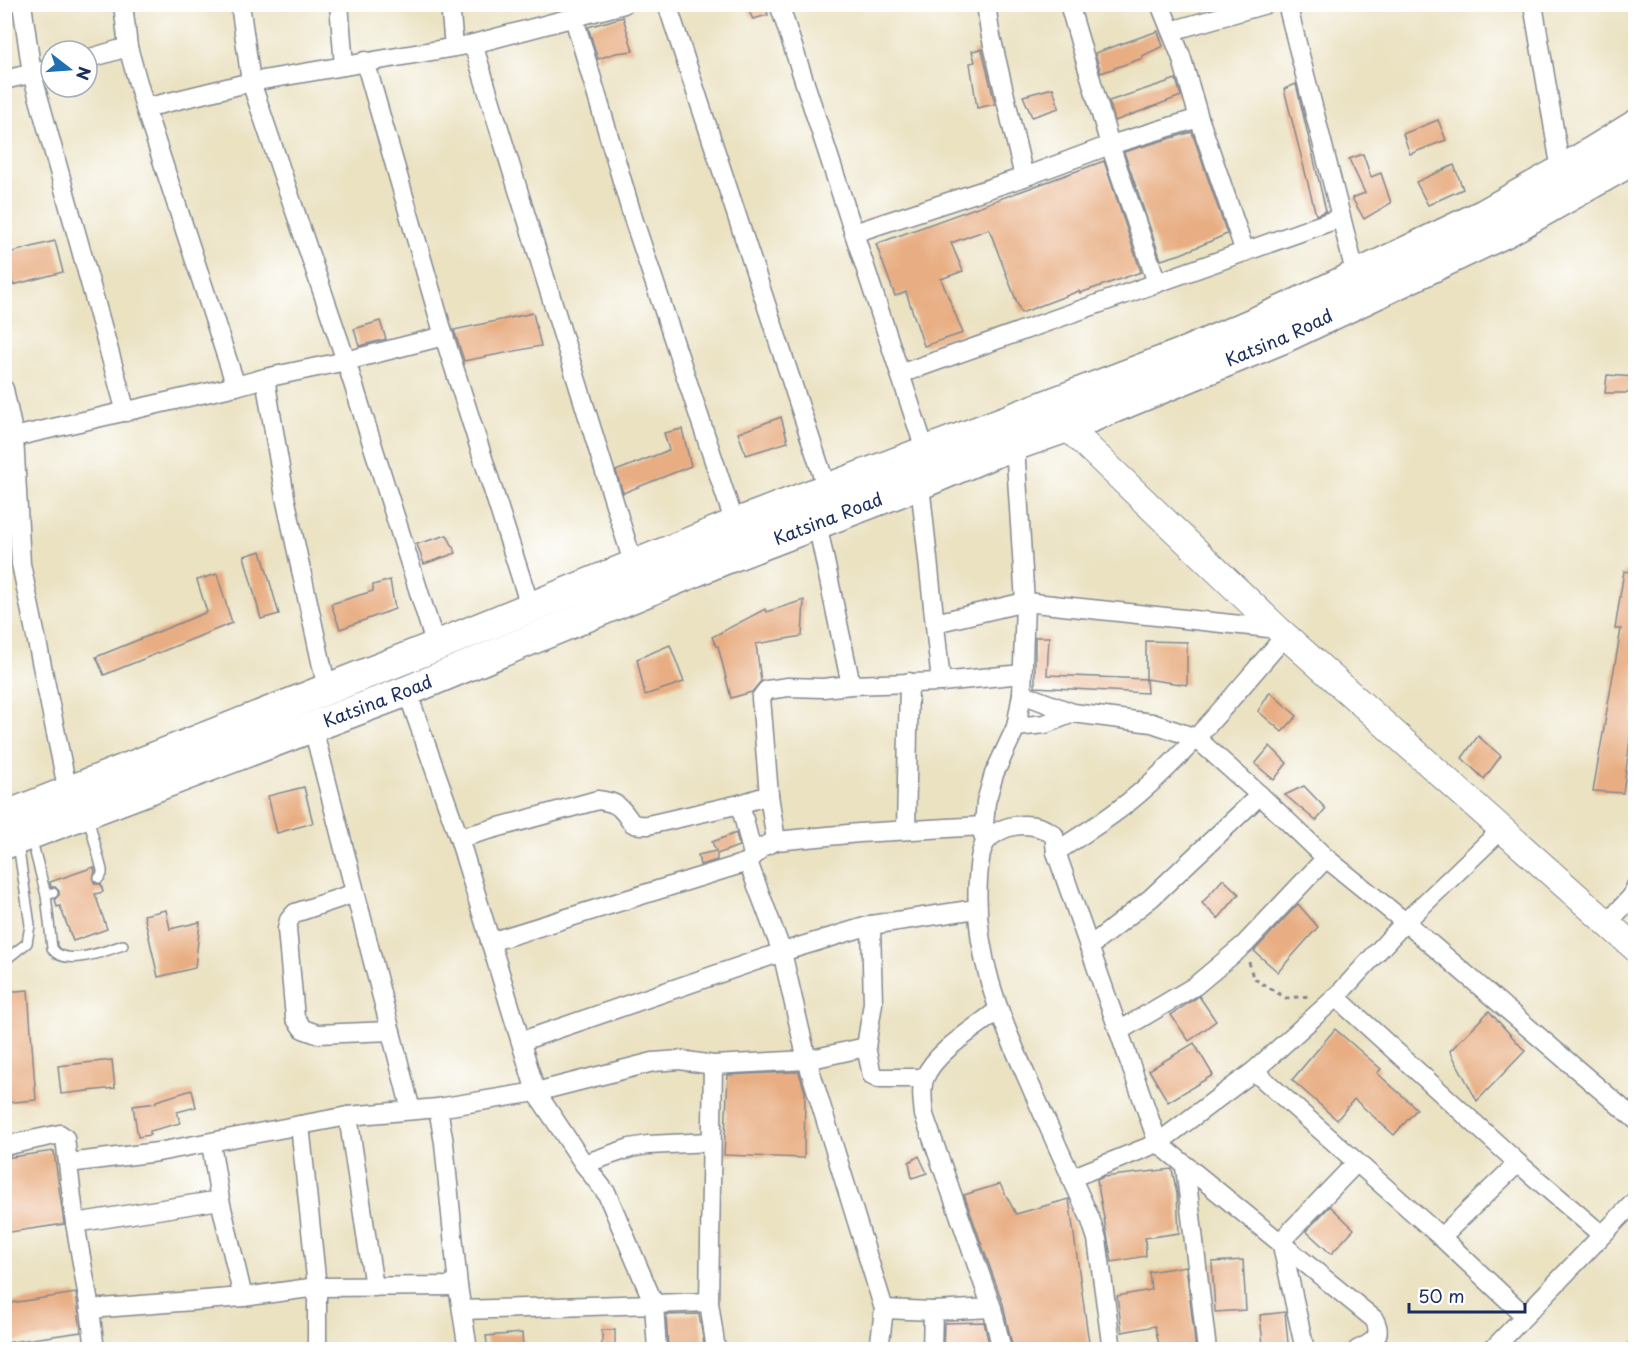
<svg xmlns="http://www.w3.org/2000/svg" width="1640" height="1354" font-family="'Playpen Sans',sans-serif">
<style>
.building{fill:#e8ad82}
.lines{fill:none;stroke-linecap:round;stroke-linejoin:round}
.service-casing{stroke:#838890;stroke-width:12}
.minor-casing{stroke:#838890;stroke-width:21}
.secondary-casing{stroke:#838890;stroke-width:28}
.trunk-casing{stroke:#838890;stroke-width:33}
.path{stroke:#838890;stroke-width:3;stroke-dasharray:4.5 4.5;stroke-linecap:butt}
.service{stroke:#fff;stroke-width:9}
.minor{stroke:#fff;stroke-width:18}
.secondary{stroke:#fff;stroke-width:26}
.trunk{stroke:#fff;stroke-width:30}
.labels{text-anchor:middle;stroke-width:6;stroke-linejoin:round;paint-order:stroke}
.street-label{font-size:18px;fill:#1b2f5e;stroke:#fff}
</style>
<rect width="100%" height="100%" fill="#fff"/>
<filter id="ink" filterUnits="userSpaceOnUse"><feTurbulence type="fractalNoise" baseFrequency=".0167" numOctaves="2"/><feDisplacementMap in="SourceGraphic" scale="12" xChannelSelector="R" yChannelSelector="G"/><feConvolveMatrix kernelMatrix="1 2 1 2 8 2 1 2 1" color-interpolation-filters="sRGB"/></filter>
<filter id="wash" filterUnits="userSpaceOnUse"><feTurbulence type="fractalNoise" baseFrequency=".008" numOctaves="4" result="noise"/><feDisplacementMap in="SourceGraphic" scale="24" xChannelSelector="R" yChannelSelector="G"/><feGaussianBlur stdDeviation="1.35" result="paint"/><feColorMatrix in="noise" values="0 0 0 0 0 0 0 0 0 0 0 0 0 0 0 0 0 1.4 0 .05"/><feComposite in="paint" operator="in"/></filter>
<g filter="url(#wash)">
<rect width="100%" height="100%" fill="#ebe2c2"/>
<g id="blocks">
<g class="building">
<path d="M745,4H765L768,15L753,19Z"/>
<path d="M623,17L633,51L616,53L598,59L588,27Z"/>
<path d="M1158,31L1163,46L1142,56L1143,58L1101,73L1095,53Z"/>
<path d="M982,49L995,104L977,108L970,63L975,62L972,51Z"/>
<path d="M1176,79L1181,96L1115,121L1109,101Z"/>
<path d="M1296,84L1326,211L1316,215L1284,89Z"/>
<path d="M1053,88L1059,108L1032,117L1023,96Z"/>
<path d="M1438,120L1446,140L1410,154L1403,134Z"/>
<path d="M1192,132L1227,234L1181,254L1161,260L1124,152Z"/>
<path d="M1363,154L1371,177L1381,173L1391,203L1364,219L1352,198L1365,193L1349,159Z"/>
<path d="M1104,161L1141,272L1080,293L1079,291L1021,313L989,229L951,243L963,271L941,279L963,333L924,346L906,292L895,296L876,244Z"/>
<path d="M1454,165L1463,189L1428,205L1416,182Z"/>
<path d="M55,241L63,272L13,285L5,254Z"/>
<path d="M533,313L541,346L464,361L454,330Z"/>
<path d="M380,321L386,339L359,346L354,329Z"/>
<path d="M1607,375L1635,377V393H1605Z"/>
<path d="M781,417L788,442L746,455L738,433Z"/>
<path d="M682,429L691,466L623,493L616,471L669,450L664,433Z"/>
<path d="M447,535L456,553L424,564L417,544Z"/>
<path d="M261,551L279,614L261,619L244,556Z"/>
<path d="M1624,571L1635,573V702L1623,793L1593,791L1621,629H1615Z"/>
<path d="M217,574L232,623L104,675L96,657L207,612L197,580Z"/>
<path d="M390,580L395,609L340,629L331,604L373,591V585Z"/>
<path d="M804,600L802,636L756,644L761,681L752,692L731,698L718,646H716L712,637L765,609L766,612Z"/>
<path d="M1035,637H1049L1047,675L1146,679L1147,693L1035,687Z"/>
<path d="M1146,641L1187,642V685L1146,679Z"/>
<path d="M670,645L684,682L645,695L637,659Z"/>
<path d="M1270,692L1297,716L1282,732L1258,711Z"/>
<path d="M1478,736L1501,756L1484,779L1462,758Z"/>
<path d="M1270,746L1287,763L1274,780L1255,764Z"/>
<path d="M1304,786L1326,809L1316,821L1285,795Z"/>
<path d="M304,787L313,823L277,833L268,796Z"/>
<path d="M736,833L739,846L717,854V860L700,865L698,855L716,851L712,842Z"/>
<path d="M94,867L95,872L93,880L95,884H101L103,892L95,894L107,929L73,941L60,906L57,907L55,899L59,895V891L55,887H51L50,882Z"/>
<path d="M1223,879L1239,894L1218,919L1202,903Z"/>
<path d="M1298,904L1318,927L1278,972L1254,951Z"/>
<path d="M166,910L170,929L200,922L195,968L158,977L144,915Z"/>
<path d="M28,990L36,1100L4,1103V992Z"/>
<path d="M1199,996L1216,1021L1189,1041L1171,1015Z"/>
<path d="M1489,1011L1525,1051L1477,1101L1450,1051Z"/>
<path d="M1335,1029L1381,1069L1377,1073L1417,1109L1394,1135L1354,1099L1337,1120L1292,1080Z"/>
<path d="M1194,1043L1213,1075L1168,1102L1149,1070Z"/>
<path d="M112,1060L115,1088L61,1094L58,1066Z"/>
<path d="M792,1072H799L805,1092L804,1158L724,1155L728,1075Z"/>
<path d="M192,1090L196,1107L177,1112L180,1123L150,1131V1135L138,1137L133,1106L156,1103V1101Z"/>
<path d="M54,1151L64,1224L4,1233V1158Z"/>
<path d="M919,1156L927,1173L912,1178L909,1162Z"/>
<path d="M1172,1169L1177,1194L1179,1233L1145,1238L1146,1256L1112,1262L1097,1180L1103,1177Z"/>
<path d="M1000,1184L1016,1214L1069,1199L1090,1350H1013L1003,1304L964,1195Z"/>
<path d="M1330,1206L1354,1229L1331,1254L1306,1231Z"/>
<path d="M1243,1260L1246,1310L1215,1312L1212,1262Z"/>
<path d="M1186,1266L1196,1350H1160L1155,1326L1122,1332L1117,1296L1151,1290L1149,1272Z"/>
<path d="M76,1293L81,1332L4,1343V1304Z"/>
<path d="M1285,1312L1288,1343L1263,1346L1260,1315Z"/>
<path d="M699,1314L705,1350H668L666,1315Z"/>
<path d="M984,1322L990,1350H943L944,1323Z"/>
<rect x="602" y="1330" width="13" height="20"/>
<path d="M522,1333L523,1350H488L486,1336Z"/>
</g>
</g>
</g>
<g filter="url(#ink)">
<use href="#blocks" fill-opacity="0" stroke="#838890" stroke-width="1.5"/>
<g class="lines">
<defs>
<g id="service">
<path d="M88,817L102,870V874L99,878"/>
<path d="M31,837L46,895L53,893"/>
<path d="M46,895L52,948C63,968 106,951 123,945"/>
<path d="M4,961L27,943L30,925L18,844"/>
</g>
<g id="minor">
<path d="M22,4L32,74L126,412"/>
<path d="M123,4L128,47L145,108L236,386"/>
<path d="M240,4L251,82L346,361L436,646"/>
<path d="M339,4L344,66"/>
<path d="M450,4L454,47"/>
<path d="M667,4L827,489"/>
<path d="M779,4L925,450"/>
<path d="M1069,4L1110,145L1157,283"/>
<path d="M1160,4L1181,56L1199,118L1245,252"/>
<path d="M1287,4L1356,276"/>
<path d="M1533,4L1561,171"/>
<path d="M574,18L633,218L735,524"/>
<path d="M1171,31L1266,4"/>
<path d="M473,44L634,566"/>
<path d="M87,59L128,47"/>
<path d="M365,61L444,336L530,606"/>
<path d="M4,80L51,69"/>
<path d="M145,108L251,82L473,44L624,4"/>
<path d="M1024,177L1110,145L1199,118"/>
<path d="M854,233L1024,177L990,32L986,4"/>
<path d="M900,374L1340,218"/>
<path d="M265,378L285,497L327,689"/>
<path d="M4,389L14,437L21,564L68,792"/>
<path d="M14,437L236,386L265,378L346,361L444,336"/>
<path d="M920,484L941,682"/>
<path d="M935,623L1025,602L1278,629"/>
<path d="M851,685L941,682L1022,674"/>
<path d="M407,691L459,838L536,1092L584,1164L607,1194L654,1304L709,1302"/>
<path d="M1022,694L1073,713L1152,723L1196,738L1260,795L1326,858L1405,922L1636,1120"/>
<path d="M1016,727L1045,724L1073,713"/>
<path d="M313,728L411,1110"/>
<path d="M740,804L753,855"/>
<path d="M906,830L909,682"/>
<path d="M983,836L986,802L994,774L1016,727L1022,694L1025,602L1015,446"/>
<path d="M459,838L598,800C606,801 615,802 621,809C633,821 627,826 648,825L740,804L769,795"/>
<path d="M776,841L769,795L761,698L767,690L788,687L823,688L851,685L817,523"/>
<path d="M1056,852C1075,839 1095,827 1113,814C1177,768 1234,694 1286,635"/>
<path d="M748,862L782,952L807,1060L884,1309L879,1350"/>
<path d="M355,893L295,913L289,920L287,929L295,1018L303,1029L317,1034L391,1031"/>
<path d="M1608,923L1632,896L1636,886"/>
<path d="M871,925L873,1003L866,1047L872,1075L878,1078H924"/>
<path d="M490,942L748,862L762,847L776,841L859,833L983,826"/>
<path d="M1089,947L1151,898L1260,795"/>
<path d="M1336,997L1518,1163L1602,1235"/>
<path d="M998,1010C976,1028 936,1051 925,1077C920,1088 923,1103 924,1115L992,1308L1002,1350"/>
<path d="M1119,1031L1195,986L1245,944L1326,858"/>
<path d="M522,1041L782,952L871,925L976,909"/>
<path d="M713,1065L709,1302L716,1350"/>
<path d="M1254,1071L1441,1237L1524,1315"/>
<path d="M438,1108L444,1143L458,1286L468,1350"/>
<path d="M348,1116L374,1287"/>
<path d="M300,1125L317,1287V1350"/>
<path d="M211,1143L220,1200L243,1297"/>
<path d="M4,1146L60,1134L65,1138L75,1223L90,1309L95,1350"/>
<path d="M68,1163L158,1152L348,1116L438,1108L536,1092L653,1062L680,1060L713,1065L807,1060L866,1047"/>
<path d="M584,1164L630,1148L648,1145L711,1142"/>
<path d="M1185,1166L1207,1350"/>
<path d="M1071,1178L1158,1143L1374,1319C1384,1337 1372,1343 1357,1350"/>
<path d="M75,1223L220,1200"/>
<path d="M1441,1237L1518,1163"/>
<path d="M1281,1241L1305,1350"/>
<path d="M1281,1241L1356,1163"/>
<path d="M90,1309L243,1297L317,1287L458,1286"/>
<path d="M884,1309L933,1311L992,1308"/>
<path d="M462,1310L654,1304L657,1350"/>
<path d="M932,1350L933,1311"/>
<path d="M1112,1350L1097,1239L1090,1218C1070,1175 1051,1132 1032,1089C1001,1018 973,958 978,879C980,852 980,838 1006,828C1022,822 1041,825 1054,835L1056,852L1158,1143L1254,1071L1336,997L1405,922L1503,828"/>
<path d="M1492,1350L1636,1200"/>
<path d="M1635,1350L1636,1349"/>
</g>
<path id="secondary" d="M1060,412L1067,427L1278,629L1636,949"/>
<g id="trunk">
<path d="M4,817L436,646L735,524L1184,353L1286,309L1483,215L1561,171L1636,125"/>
<path id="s1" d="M4,844L407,691L725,559L920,484L993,453L1067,427L1281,339L1506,232L1636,158"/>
</g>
</defs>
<use href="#service" class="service-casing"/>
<use href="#minor" class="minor-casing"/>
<use href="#secondary" class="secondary-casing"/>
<use href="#trunk" class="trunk-casing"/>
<path class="path" d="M1249,962L1253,978L1286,998L1311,996"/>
<use href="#service" class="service"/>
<use href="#minor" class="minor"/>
<use href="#secondary" class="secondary"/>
<use href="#trunk" class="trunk"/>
</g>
</g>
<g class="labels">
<g class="street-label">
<text dy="6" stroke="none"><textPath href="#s1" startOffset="1372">Katsina Road</textPath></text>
<text dy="6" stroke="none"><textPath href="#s1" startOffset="886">Katsina Road</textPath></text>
<text dy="6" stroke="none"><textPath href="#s1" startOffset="400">Katsina Road</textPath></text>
</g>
</g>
<rect width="1640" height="1354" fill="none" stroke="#fff" stroke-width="24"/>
<g transform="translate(69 69) rotate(107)"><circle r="28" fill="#ffffff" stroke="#a4acbf" stroke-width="1.5"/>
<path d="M0-4.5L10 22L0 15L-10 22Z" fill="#1f6fb2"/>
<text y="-9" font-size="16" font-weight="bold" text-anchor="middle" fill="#1b2f5e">N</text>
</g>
<path d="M1409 1303v9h116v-9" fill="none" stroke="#1b2f5e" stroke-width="3"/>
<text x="1418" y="1303" font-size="18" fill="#1b2f5e" stroke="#ffffff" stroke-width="4.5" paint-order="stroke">50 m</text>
</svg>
